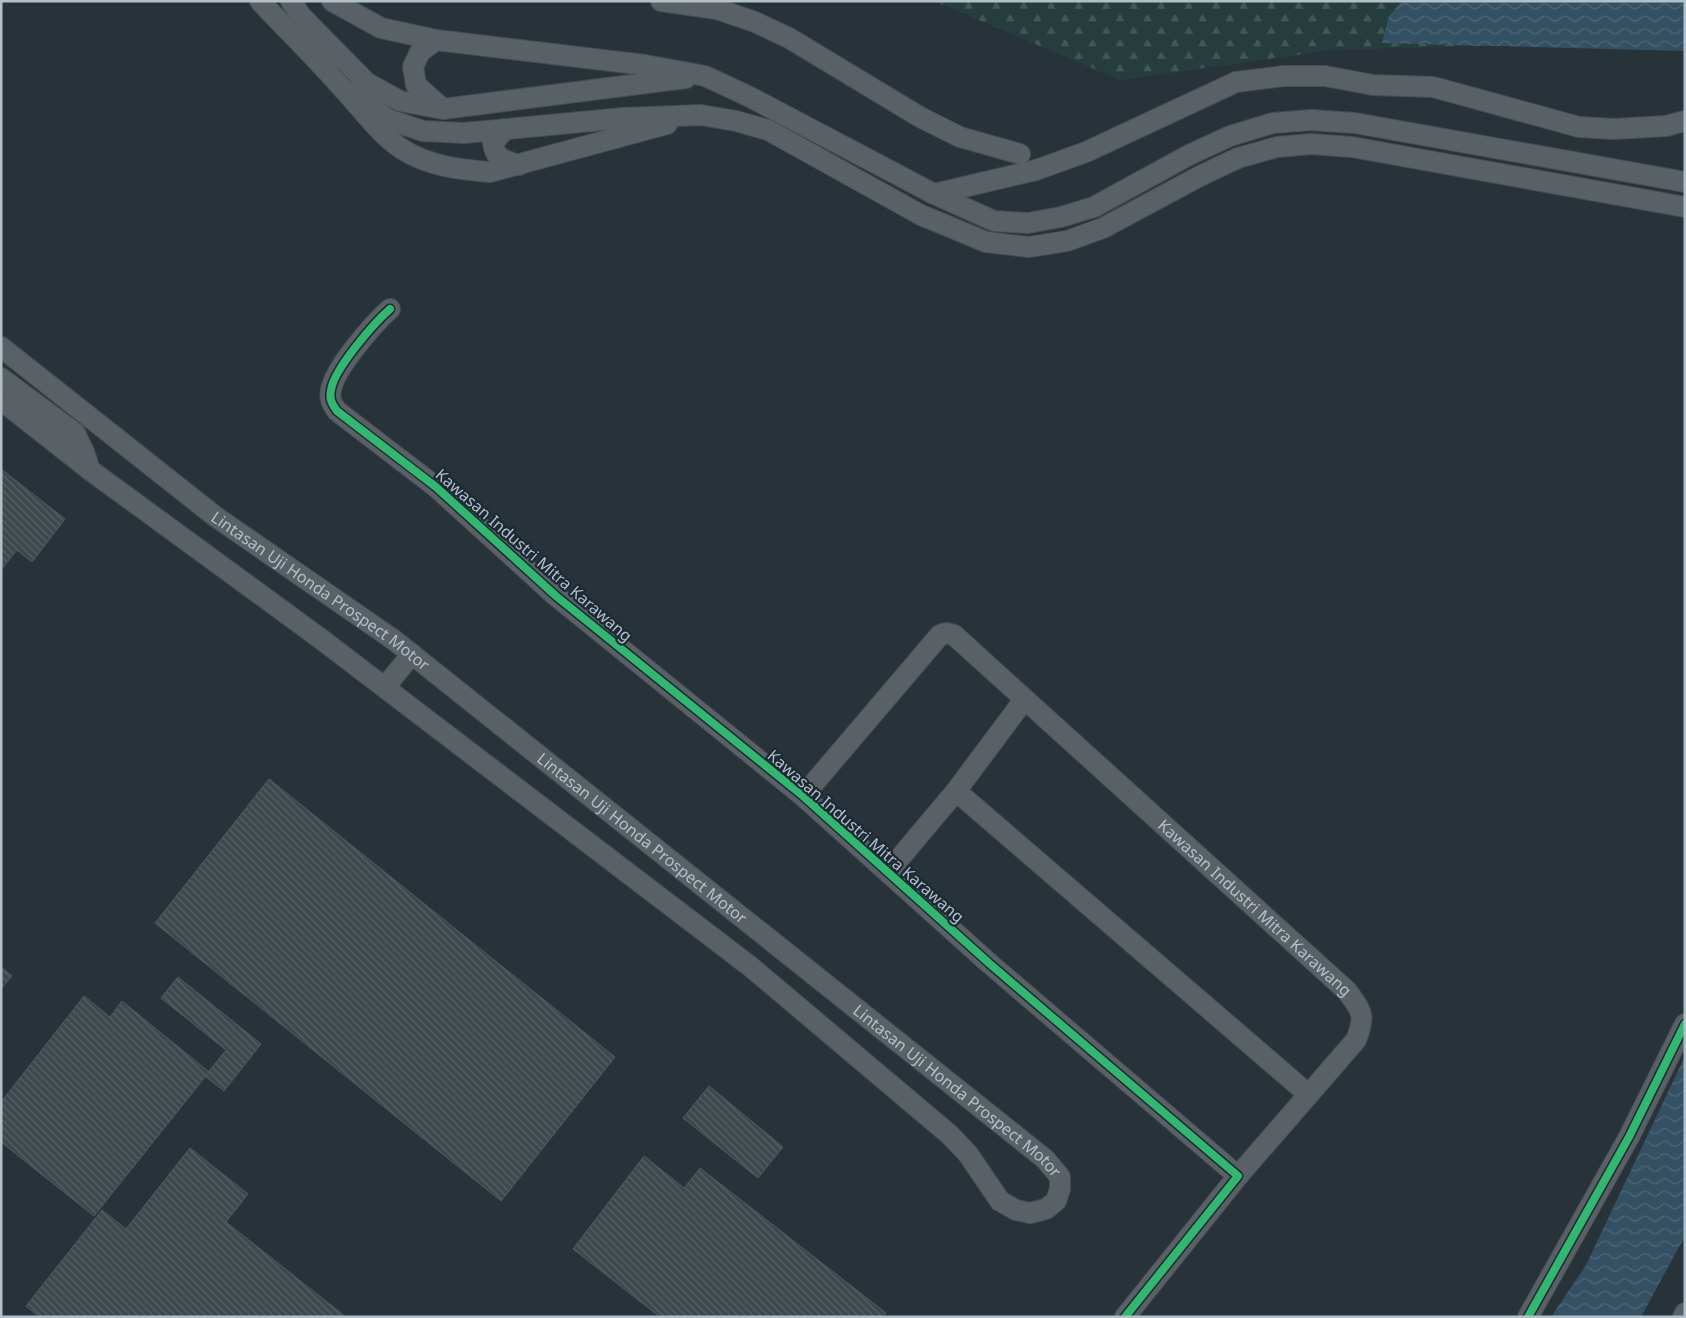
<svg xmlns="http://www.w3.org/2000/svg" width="1686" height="1318" font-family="'Noto Sans',sans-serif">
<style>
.forest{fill:url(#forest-firs)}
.water{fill:url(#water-waves)}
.building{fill:url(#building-back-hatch);stroke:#505a60}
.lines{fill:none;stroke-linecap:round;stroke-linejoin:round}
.minor-casing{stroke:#474e53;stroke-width:22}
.minor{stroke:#596166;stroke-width:20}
.cycleway-casing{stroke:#1b2a34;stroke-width:11}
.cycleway{stroke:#33b770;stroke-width:8}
.labels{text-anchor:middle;stroke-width:4.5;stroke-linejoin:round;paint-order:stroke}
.street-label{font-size:16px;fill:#b2c0ca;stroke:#1b2a34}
</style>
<defs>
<pattern id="forest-firs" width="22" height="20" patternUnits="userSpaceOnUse" patternTransform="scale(1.25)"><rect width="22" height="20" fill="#253e3d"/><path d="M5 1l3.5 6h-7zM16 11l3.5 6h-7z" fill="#425858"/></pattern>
<pattern id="water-waves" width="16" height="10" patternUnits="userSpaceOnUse" patternTransform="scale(1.25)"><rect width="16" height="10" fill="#345063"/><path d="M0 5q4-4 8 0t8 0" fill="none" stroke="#4f6778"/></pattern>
<pattern id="building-back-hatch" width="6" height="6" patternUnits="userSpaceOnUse" patternTransform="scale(1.25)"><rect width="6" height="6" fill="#3e474c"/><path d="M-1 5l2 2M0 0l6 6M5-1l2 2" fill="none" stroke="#586064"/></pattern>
</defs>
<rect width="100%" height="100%" fill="#283339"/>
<path class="forest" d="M934,1H1685V40L1332,50L1120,80Z"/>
<g class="water">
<path d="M1402,1H1685V51L1382,43L1389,16Z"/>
<path d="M1685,1056V1236L1641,1317H1551L1586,1265Z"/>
</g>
<g class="building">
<path d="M1,469L65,519L32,562L17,550L1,570Z"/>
<path d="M269,779L615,1057L501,1201L155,923Z"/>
<path d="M1,967L12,976L1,989Z"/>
<path d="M178,977L261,1044L224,1091L205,1076L226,1050L161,998Z"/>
<path d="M84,996L110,1017L122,1001L209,1072L94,1216L1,1142V1102Z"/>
<path d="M709,1086L783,1147L758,1178L683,1118Z"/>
<path d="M190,1148L248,1194L226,1222L346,1317H39L26,1306L102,1210L126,1229Z"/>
<path d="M644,1156L684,1188L700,1168L886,1313L883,1317H660L573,1249Z"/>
</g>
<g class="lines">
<defs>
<g id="minor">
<path d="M260,1C288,31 317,59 344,90C363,110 379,134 402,149C428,166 461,170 490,172L667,124"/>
<path d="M291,1L301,16L367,83L400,101L443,109L686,78"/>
<path d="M332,1L381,28L436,40L645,65L705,76L748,96L934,194L994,221L1028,223L1061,217L1094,207L1189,155L1230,136L1273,123L1311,120L1355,123L1685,182"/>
<path d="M661,1L717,9L755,22L789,38L920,117L960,137L1020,154"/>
<path d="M436,40L420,52L413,67L416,85L443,109"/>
<path d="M344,89L390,120L423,131L464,133L624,118L701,115L736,121L768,130L921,215L986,242L1029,247L1067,241L1103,228L1200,176L1238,158L1277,147L1311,144L1352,147L1685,207"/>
<path d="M505,129L493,143C495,160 505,160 519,165"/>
<path d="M934,194L1036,170L1086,152L1236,82L1284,76H1325L1373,85L1433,87L1579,127L1614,129L1666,126L1685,121"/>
<path d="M390,309C374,323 334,369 331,390C329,399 332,404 337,411L436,487L556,596L803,796L990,964L1238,1176"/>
<path id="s1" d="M1,347L216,517L394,640L1045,1159L1060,1177V1189L1056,1201L1046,1209L1030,1213L1016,1210L1000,1201L968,1154L950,1135L751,967L321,639L90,470L1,400"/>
<path d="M1,378L75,433L84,452L90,470"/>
<path d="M385,687L412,654"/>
<path d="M1024,700L956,791L1308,1094"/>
<path id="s2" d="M803,796L940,635L946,633L954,635L1347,991C1362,1012 1366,1015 1356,1040L1238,1176L1125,1317"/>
<path d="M888,872L956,791"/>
<path d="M1528,1317L1629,1137L1685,1024"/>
<path d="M1683,1317L1685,1313"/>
</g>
</defs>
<use href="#minor" class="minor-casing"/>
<use href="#minor" class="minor"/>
<defs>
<g id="cycleway">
<path d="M390,309C374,323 334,369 331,390C329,399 332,404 337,411L436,487L556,596L803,796L990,964L1238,1176L1125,1317"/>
<path d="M1528,1317L1629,1137L1685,1024"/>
</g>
</defs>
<use href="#cycleway" class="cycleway-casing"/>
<use href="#cycleway" class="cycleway"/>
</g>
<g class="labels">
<g class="street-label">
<text transform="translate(534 555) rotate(41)" y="6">Kawasan Industri Mitra Karawang</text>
<text dy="6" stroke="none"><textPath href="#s1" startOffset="402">Lintasan Uji Honda Prospect Motor</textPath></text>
<text transform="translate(866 836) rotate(41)" y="6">Kawasan Industri Mitra Karawang</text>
<text dy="6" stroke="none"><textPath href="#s1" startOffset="808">Lintasan Uji Honda Prospect Motor</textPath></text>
<text dy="6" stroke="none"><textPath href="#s2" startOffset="632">Kawasan Industri Mitra Karawang</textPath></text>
<text dy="6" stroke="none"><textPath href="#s1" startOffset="1212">Lintasan Uji Honda Prospect Motor</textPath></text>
</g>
</g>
<rect width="1686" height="1318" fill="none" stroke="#b2c0ca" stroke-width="5"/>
</svg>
